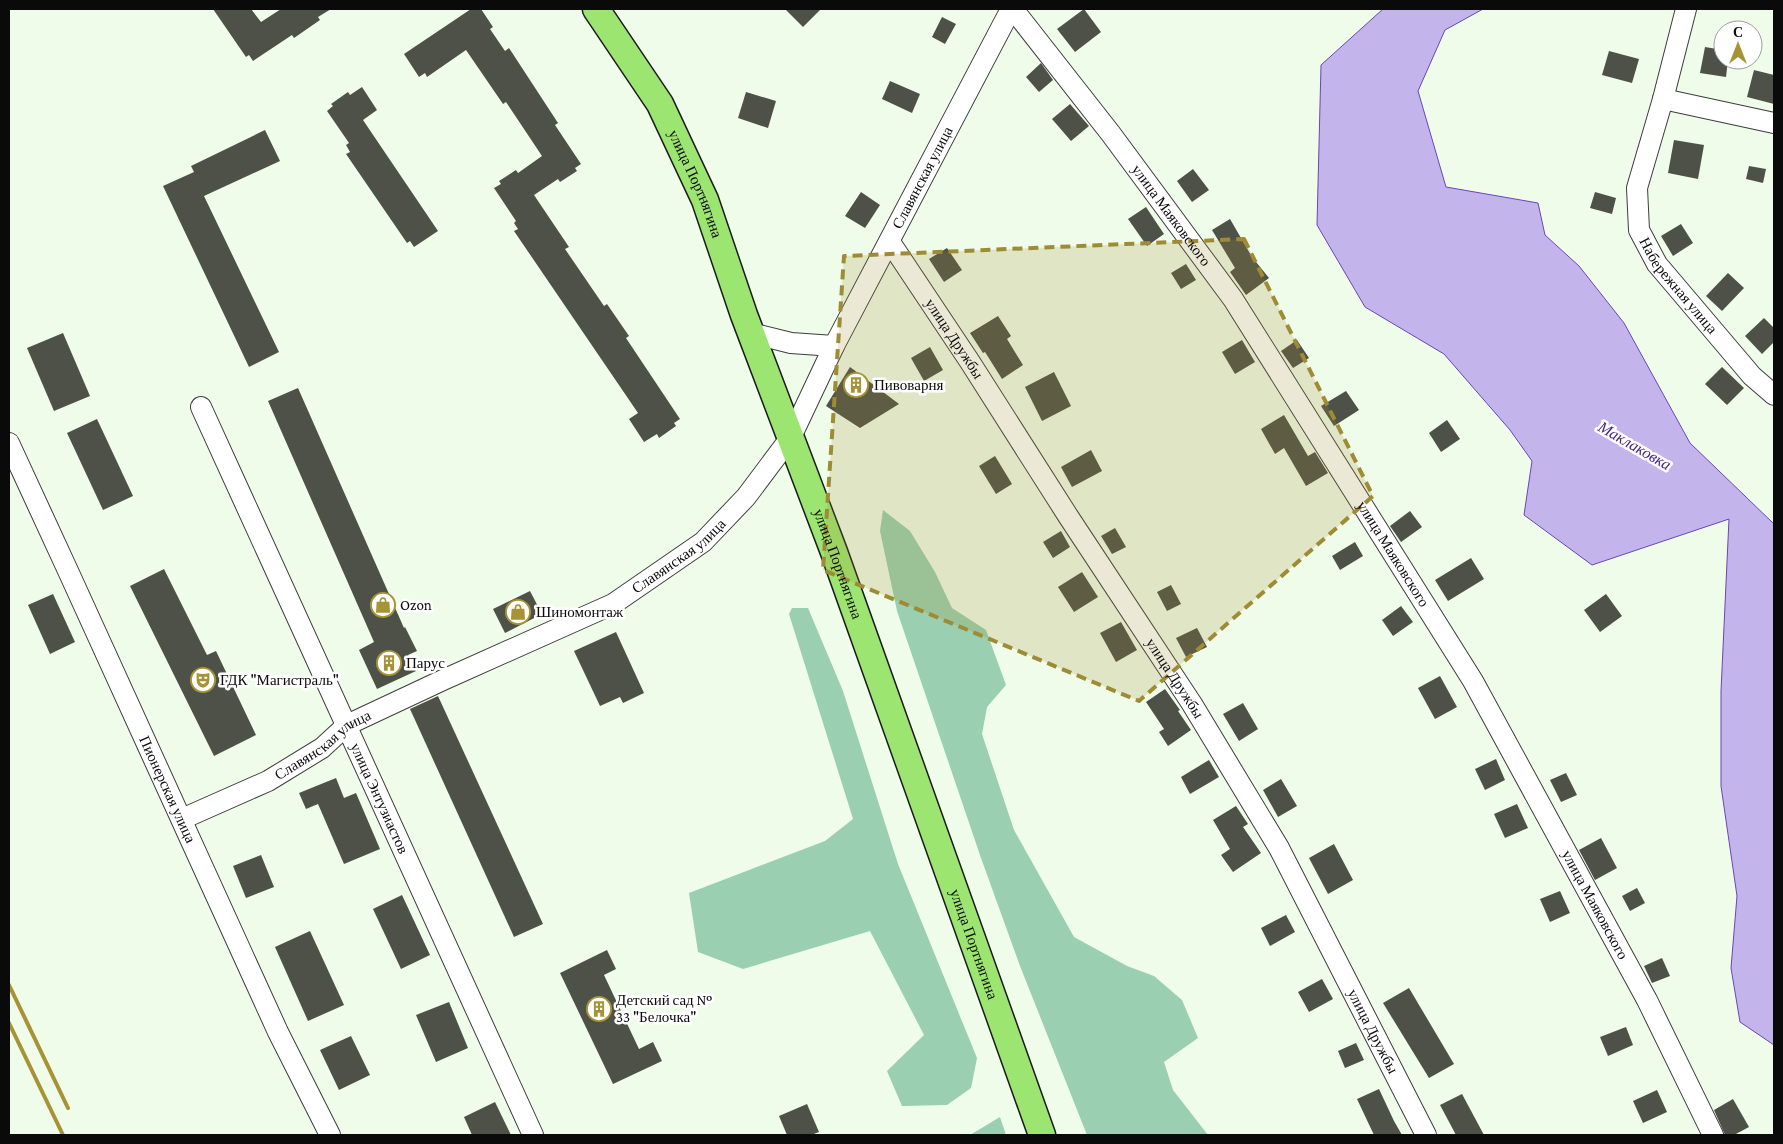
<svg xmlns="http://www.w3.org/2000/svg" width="1783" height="1144" font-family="'Crimson Pro',serif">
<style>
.forest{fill:#9acfb1}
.water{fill:#c3b5ec;stroke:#6746b9}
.building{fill:#4e5148}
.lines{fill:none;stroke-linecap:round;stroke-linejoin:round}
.minor-casing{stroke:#3d3d3d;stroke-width:22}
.major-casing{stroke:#1b1b1b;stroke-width:29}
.minor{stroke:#fff;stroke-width:20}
.major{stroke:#9be570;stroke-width:26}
.rail{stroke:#a69336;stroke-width:4}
.marked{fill:#9e8c34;fill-opacity:0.2;stroke:#9e8c34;stroke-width:4;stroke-dasharray:10 6;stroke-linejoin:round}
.labels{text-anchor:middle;stroke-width:5;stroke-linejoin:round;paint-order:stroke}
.street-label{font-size:15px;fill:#0a0a0a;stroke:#fff}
.poi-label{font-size:15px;fill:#0a0a0a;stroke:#fff;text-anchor:start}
.water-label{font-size:16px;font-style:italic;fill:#452689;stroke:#fff}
</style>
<rect width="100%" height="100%" fill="#effcea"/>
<g class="forest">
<path d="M883,510L910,531L935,572L952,608L986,630L1006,685L987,707L982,734L1014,830L1074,937L1127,966L1154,976L1182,1000L1198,1038L1164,1062L1173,1090L1208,1135H1087L1020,966L981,858L897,611L880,531Z"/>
<path d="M792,608H808L843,691L898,864L977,1058L971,1088L947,1105L902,1106L887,1071L924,1035L870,931L743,969L698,952L689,893L825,841L853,819L789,614Z"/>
<path d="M1000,1117L1006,1135H970Z"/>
</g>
<path class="water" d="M1383,9H1483L1445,30L1418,91L1446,187L1538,203L1545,235L1579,266L1624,323L1690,443L1774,524V1045L1740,1022L1731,968L1737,896L1721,786V691L1729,519L1592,565L1524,515L1532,461L1510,430L1444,354L1365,307L1317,225L1321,65Z"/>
<g class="building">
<path d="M213,9H251L261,22L281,9H331L318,17L320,20L294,38L292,35L253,61L249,55L246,57Z"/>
<path d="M471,9H481L493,27L490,29L505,51L509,48L558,123L555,125L581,164L575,168L577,171L560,182L558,179L534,195L569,247L565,249L604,306L607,304L629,336L626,338L680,419L674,423L676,426L659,438L657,434L644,442L629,419L638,413L514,231L518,229L514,223L516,221L494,188L501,184L499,181L516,170L518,173L542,156L506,102L503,104L466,50L427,77L425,73L419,77L404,54Z"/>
<path d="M785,9H821L803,27Z"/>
<path d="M1084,9L1101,32L1075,52L1057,29Z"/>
<path d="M942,17L956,24L945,44L932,37Z"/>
<path d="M1705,47L1723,50V60H1728L1726,77L1700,73Z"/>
<path d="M1609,51L1639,59L1632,83L1602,75Z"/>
<path d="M1041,63L1053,80L1039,92L1026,77Z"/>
<path d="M1754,70L1774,75V104L1747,97Z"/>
<path d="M890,81L920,94L912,113L882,99Z"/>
<path d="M362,87L377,110L363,120L438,231L414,247L410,241L407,243L346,154L350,152L346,145L349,143L327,111L333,106L331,104L348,92L350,95Z"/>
<path d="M746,92L776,101L768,128L738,118Z"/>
<path d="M1070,104L1089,126L1071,141L1052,119Z"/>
<path d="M265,130L280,161L204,196L279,352L249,367L163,186L194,172L191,166Z"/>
<path d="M1674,140L1704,145L1698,179L1668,173Z"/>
<path d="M1749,166L1766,169L1763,183L1746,179Z"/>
<path d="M1193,169L1209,190L1192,202L1177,181Z"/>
<path d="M861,192L880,205L865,228L845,216Z"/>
<path d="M1595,192L1616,198L1612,214L1590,208Z"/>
<path d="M1146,207L1164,234L1147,246L1128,219Z"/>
<path d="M1230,219L1252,257L1269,278L1246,295L1230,272L1235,268L1212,230Z"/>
<path d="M1681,224L1693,243L1673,256L1661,236Z"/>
<path d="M947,248L962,270L944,282L929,259Z"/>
<path d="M1186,264L1196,280L1181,289L1171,273Z"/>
<path d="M1728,273L1744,288L1722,311L1706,296Z"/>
<path d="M998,316L1011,336L1007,339L1023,365L1002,379L985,352L983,353L970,333Z"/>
<path d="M1764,318L1774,328V342L1762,354L1745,336Z"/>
<path d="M63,333L90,396L54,411L27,348Z"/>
<path d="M1242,340L1255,362L1235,374L1222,352Z"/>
<path d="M1297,340L1309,358L1293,368L1281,351Z"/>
<path d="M930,347L943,370L924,381L911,358Z"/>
<path d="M850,367L899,404L860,428L826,406Z"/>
<path d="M1722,367L1744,388L1727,405L1705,384Z"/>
<path d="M1054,372L1071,406L1042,421L1025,387Z"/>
<path d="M298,388L404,628L405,627L417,651L408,655L416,671L377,689L359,650L374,642L268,401Z"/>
<path d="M1346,391L1359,410L1334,426L1321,406Z"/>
<path d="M1284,415L1308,456L1315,452L1328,473L1306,486L1284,448L1275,454L1261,429Z"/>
<path d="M97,419L133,496L103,510L67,433Z"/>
<path d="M1447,420L1460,439L1441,452L1429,433Z"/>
<path d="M1091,450L1102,471L1072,487L1061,467Z"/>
<path d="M995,456L1012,484L996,494L979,466Z"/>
<path d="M1410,511L1422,527L1401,542L1390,526Z"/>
<path d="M1115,528L1126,547L1112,554L1101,536Z"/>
<path d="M1061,531L1070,547L1053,558L1043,542Z"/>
<path d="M1355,542L1363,556L1340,570L1332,556Z"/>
<path d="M1471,558L1484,579L1448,601L1435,580Z"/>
<path d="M164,569L207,655L216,651L256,735L214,756L130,586Z"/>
<path d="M1082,572L1098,597L1074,612L1058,587Z"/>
<path d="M1171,585L1181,604L1167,611L1157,592Z"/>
<path d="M530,591L542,614L505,633L493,609Z"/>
<path d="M53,594L75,642L50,654L28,605Z"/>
<path d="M1606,594L1622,616L1600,632L1584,610Z"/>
<path d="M1401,606L1413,622L1393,636L1382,620Z"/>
<path d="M1121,622L1137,650L1116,662L1100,633Z"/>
<path d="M1197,628L1207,647L1186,657L1176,638Z"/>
<path d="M616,632L644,693L623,703L620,697L600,706L574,651Z"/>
<path d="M1440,676L1457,707L1435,719L1418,688Z"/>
<path d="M1165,689L1180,710L1178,711L1191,730L1168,746L1159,732L1164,729L1146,702Z"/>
<path d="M438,696L543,924L514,937L410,709Z"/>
<path d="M1243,703L1258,729L1239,741L1223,714Z"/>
<path d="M1496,759L1505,780L1485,790L1475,769Z"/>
<path d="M1209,760L1219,777L1190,794L1181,777Z"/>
<path d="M1566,773L1577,795L1561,802L1550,780Z"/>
<path d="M336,778L344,798L356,793L380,849L344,864L318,804L306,809L299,793Z"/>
<path d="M1281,779L1297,806L1278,817L1263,790Z"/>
<path d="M1517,804L1528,828L1505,838L1494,814Z"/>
<path d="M1236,806L1248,824L1243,827L1261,853L1233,872L1221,855L1230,849L1213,820Z"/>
<path d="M1601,838L1617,868L1595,880L1579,850Z"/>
<path d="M1334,844L1353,880L1328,894L1309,858Z"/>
<path d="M261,855L274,887L246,898L233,866Z"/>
<path d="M1637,888L1645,903L1630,911L1622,896Z"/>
<path d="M1560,891L1570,913L1550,922L1540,899Z"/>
<path d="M402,895L430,955L401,969L373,909Z"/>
<path d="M1286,915L1295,932L1270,946L1261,928Z"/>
<path d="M310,931L344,1005L308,1021L275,947Z"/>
<path d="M607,950L616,969L604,975L639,1049L653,1042L662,1061L613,1084L560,973Z"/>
<path d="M1662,958L1670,976L1652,983L1644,966Z"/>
<path d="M1322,979L1333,999L1309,1012L1298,992Z"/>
<path d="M1409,988L1454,1064L1429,1078L1383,1003Z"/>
<path d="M449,1002L468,1048L436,1062L416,1015Z"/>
<path d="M1626,1027L1633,1045L1608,1056L1600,1037Z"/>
<path d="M351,1036L370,1075L339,1090L320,1050Z"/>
<path d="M1356,1043L1364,1060L1345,1068L1338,1051Z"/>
<path d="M1379,1089L1394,1121L1402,1135H1374L1357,1099Z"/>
<path d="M1657,1090L1667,1112L1643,1123L1633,1101Z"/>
<path d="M1462,1094L1484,1135H1456L1440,1105Z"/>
<path d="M1733,1099L1749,1127L1734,1135H1725L1714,1110Z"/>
<path d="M495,1102L511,1135H472L464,1117Z"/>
<path d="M807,1104L819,1132L811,1135H787L779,1116Z"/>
</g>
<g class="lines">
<defs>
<g id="minor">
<path id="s1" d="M1013,9L1111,134L1233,299L1473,681L1647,1000L1713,1135"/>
<path id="s2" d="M1686,9L1663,99L1637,188L1639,230L1657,264L1752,376L1774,395"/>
<path d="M1663,99L1774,123"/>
<path id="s3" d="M890,242L970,362L1068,516L1192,704L1279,848L1426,1135"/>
<path d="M751,333L791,343L834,346"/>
<path id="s4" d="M201,407L533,1135"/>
<path id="s5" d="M9,443L69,573L278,1032L330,1135"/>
<path id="s6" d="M182,819L268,781L322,748L347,725L443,680L613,604L703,542L746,497L791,437L834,346L1011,9"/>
</g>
<g id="major">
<path id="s7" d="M596,9L660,104L705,200L744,315L834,552L1042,1135"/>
</g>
</defs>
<use href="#minor" class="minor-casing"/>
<use href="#major" class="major-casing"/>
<use href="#minor" class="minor"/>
<use href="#major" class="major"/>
<g class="rail">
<path d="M9,985L68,1108"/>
<path d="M9,1023L63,1135"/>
</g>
</g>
<path class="marked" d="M1244,239L1373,496L1139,701L823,570L844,256Z"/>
<defs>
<symbol id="building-ring" viewBox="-11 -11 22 22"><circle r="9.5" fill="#fff" stroke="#a69336" stroke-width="1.5"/><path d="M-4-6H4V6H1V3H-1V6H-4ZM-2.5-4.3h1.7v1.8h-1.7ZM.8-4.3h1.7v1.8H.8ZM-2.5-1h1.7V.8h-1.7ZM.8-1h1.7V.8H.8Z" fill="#a69336"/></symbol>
<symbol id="shop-ring" viewBox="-11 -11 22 22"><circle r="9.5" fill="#fff" stroke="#a69336" stroke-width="1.5"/><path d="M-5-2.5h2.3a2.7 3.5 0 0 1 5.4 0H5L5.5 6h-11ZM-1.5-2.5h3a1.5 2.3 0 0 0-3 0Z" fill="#a69336"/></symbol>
<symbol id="theatre-ring" viewBox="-11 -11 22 22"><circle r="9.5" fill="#fff" stroke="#a69336" stroke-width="1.5"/><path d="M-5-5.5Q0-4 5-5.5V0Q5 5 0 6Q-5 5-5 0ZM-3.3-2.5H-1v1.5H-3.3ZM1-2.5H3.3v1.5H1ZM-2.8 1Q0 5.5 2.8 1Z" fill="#a69336"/></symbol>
</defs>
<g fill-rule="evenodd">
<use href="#building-ring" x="842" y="371" width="28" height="28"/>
<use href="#shop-ring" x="369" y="591" width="28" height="28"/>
<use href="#shop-ring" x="504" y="598" width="28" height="28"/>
<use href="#building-ring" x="375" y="649" width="28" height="28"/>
<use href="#theatre-ring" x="189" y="666" width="28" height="28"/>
<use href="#building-ring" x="585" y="995" width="28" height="28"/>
</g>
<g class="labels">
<g class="street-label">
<text dy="5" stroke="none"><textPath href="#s6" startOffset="1021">Славянская улица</textPath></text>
<text dy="5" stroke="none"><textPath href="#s7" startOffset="202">улица Портнягина</textPath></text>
<text dy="5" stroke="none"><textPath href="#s1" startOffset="260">улица Маяковского</textPath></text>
<text dy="5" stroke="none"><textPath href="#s2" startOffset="296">Набережная улица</textPath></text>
<text dy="5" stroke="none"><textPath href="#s3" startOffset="116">улица Дружбы</textPath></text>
<text dy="5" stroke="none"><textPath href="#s1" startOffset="665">улица Маяковского</textPath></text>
<text dy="5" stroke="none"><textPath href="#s6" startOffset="565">Славянская улица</textPath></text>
<text dy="5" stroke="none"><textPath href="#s7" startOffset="608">улица Портнягина</textPath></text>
<text dy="5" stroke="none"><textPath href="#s3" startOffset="521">улица Дружбы</textPath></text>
<text dy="5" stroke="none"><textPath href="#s6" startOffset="160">Славянская улица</textPath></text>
<text dy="5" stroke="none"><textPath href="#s5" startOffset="381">Пионерская улица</textPath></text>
<text dy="5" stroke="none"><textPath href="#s4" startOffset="430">улица Энтузиастов</textPath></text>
<text dy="5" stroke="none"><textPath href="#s1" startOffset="1070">улица Маяковского</textPath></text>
<text dy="5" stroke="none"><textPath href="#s7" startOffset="1012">улица Портнягина</textPath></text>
<text dy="5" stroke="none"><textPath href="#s3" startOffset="926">улица Дружбы</textPath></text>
</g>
<g class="poi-label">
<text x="874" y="390">Пивоварня</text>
<text x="400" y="610">Ozon</text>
<text x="536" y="617">Шиномонтаж</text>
<text x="406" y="668">Парус</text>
<text x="220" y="685">ГДК "Магистраль"</text>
<text x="616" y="1005">Детский сад №<tspan x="616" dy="17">33 "Белочка"</tspan></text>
</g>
<g class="water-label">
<text transform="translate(1635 445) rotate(30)" y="6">Маклаковка</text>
</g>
</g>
<rect width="1783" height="1144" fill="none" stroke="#0a0a0a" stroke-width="20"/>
<g transform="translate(1738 45)"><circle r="24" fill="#ffffff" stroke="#9d9d9d"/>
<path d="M0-4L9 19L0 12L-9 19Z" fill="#a69336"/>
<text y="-8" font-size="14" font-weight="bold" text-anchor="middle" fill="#0a0a0a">С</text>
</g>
</svg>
